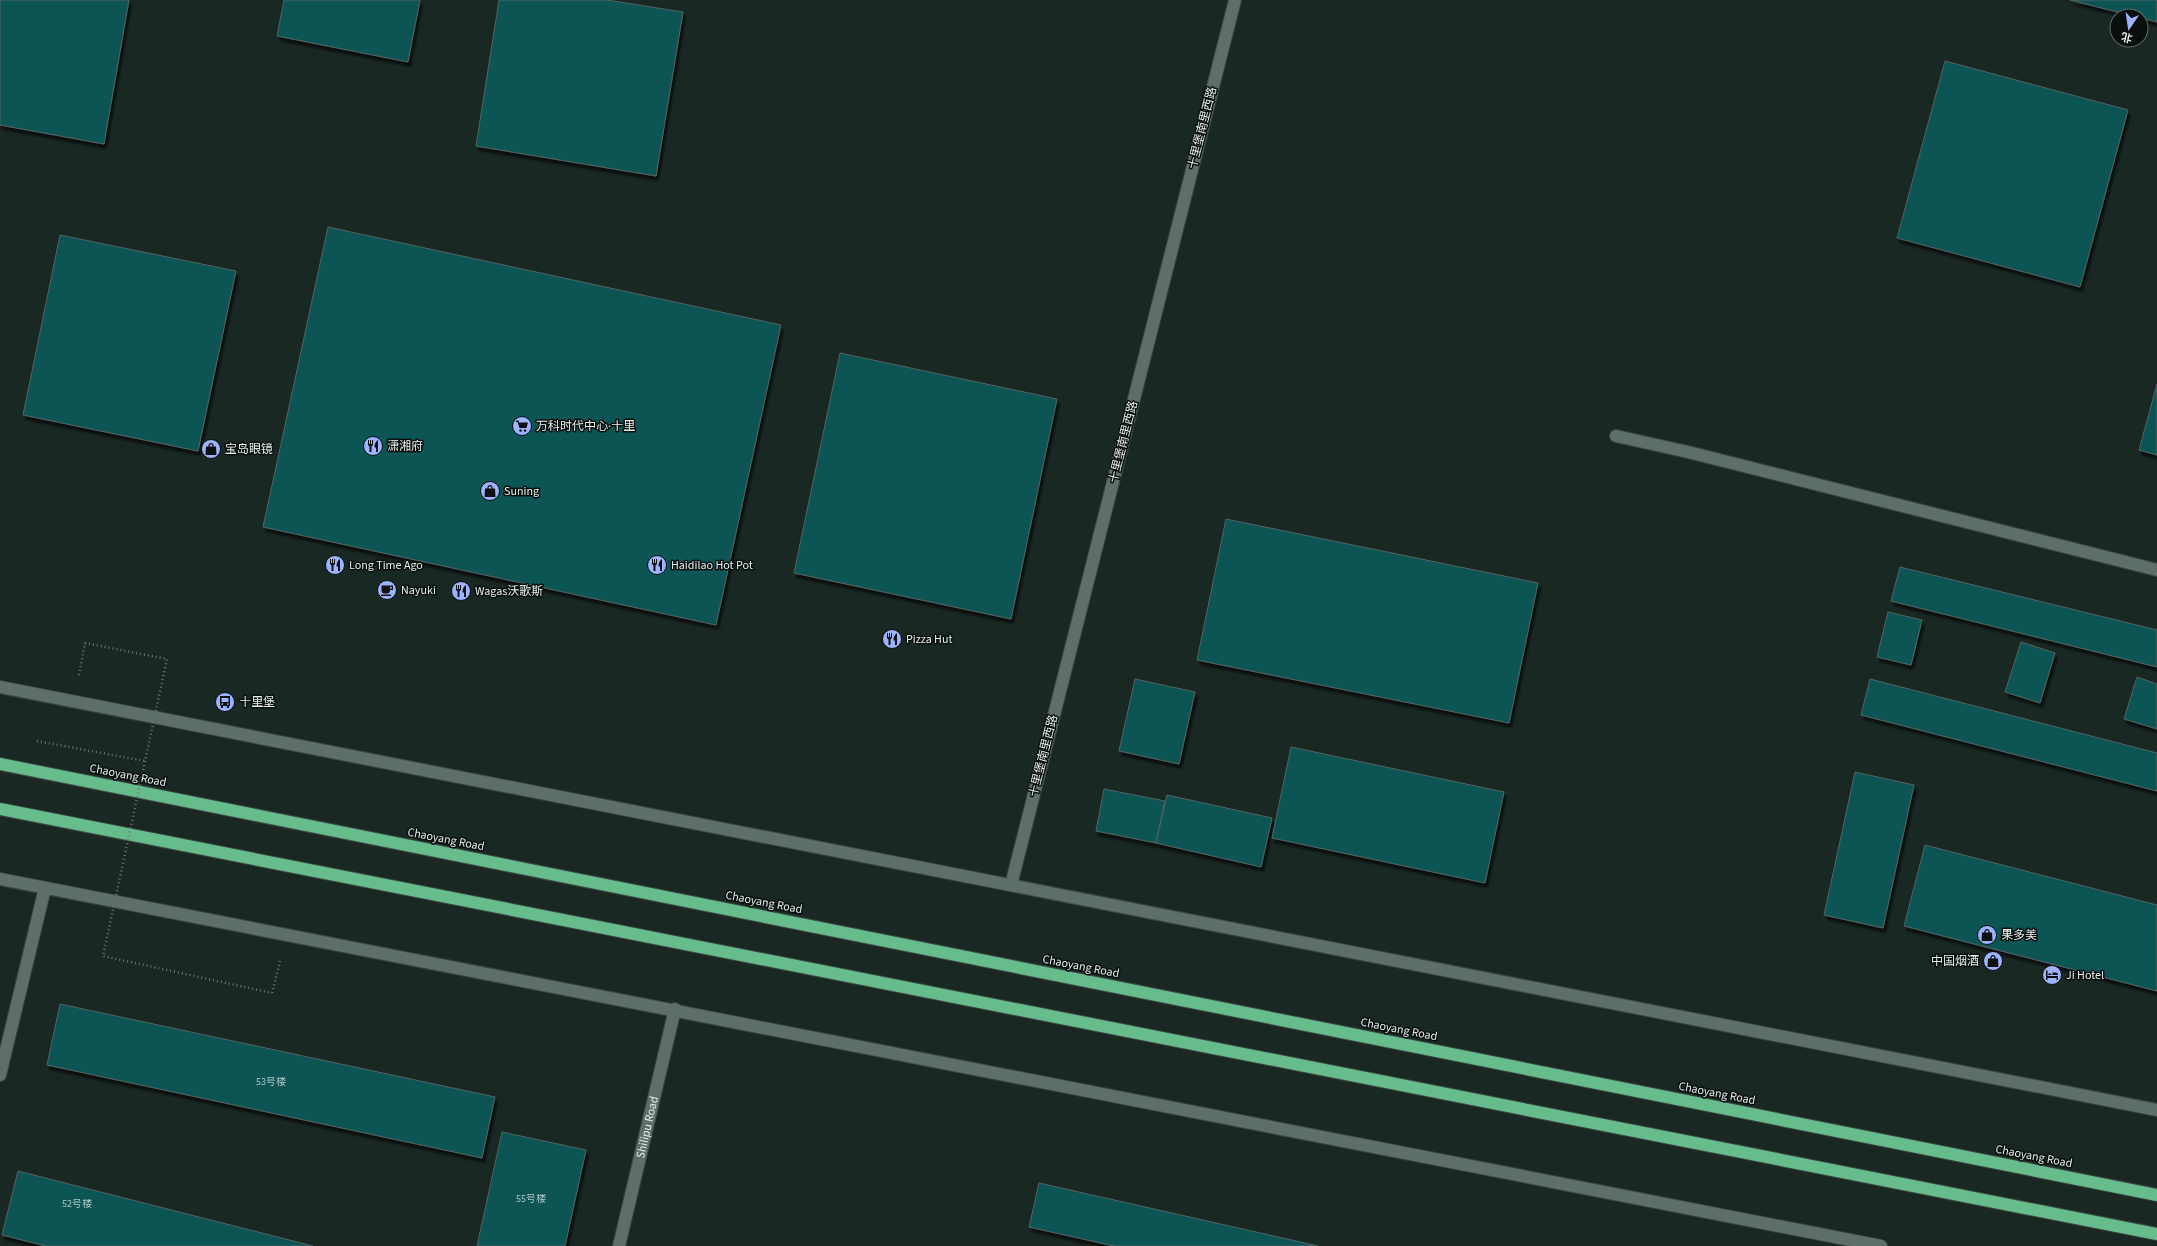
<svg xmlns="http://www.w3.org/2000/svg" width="2157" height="1246" font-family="'Source Sans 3','Noto Sans SC',sans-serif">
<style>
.building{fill:#0b5555;stroke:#546464;filter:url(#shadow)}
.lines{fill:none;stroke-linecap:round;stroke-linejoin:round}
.minor-casing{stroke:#3a4643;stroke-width:14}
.highway-casing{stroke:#3a4643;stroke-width:14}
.path{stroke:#6a7673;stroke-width:2.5;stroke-dasharray:1 3;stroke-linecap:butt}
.minor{stroke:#5e6e6a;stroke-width:12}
.highway{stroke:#66bc8b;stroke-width:12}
.path-bridge{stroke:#6a7673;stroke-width:2.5;stroke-dasharray:1 3;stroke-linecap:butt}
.labels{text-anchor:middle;stroke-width:3;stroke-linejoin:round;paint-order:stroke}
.number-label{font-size:10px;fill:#afc8c7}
.street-label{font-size:12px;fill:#e6efed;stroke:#090f0d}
.poi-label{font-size:12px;fill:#e6efed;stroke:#090f0d;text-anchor:start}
</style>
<defs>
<filter id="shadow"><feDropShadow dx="2.5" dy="4.5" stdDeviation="1" flood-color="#0009"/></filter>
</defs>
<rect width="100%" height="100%" fill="#1a2824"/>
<g class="building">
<path d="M0,0H129L104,144L0,125Z"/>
<path d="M284,0H420L408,62L277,36Z"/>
<path d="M499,0H607L683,12L656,176L476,146Z"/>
<path d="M2070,0H2157V22L2141,18V16H2133Z"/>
<path d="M1945,61L2128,110L2080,287L1897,238Z"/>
<path d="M328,227L781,325L716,625L263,527Z"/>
<path d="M60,235L236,271L198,451L23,415Z"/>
<path d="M840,353L1057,399L1011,619L794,573Z"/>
<path d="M2157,384V455L2139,450Z"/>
<path d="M1226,519L1538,583L1509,723L1197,660Z"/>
<path d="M1900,567L2157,630V667L1891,601Z"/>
<path d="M1888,612L1922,620L1911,665L1877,657Z"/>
<path d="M2021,642L2055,653L2040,703L2005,692Z"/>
<path d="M2137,677L2157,684V729L2124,719Z"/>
<path d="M1135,679L1195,692L1179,764L1119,751Z"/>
<path d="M1870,679L2157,753V791L1861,715Z"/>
<path d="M1291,747L1504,792L1485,883L1272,838Z"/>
<path d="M1855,772L1914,785L1883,928L1824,915Z"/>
<path d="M1104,789L1165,801L1156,843L1096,831Z"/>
<path d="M1167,795L1272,818L1261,867L1156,843Z"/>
<path d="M1925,845L2157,905V991L1904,926Z"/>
<path d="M60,1004L495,1097L482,1158L47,1065Z"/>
<path d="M502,1132L586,1150L565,1246H477Z"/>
<path d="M18,1171L313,1246H46L2,1235Z"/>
<path d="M1039,1183L1318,1246H1114L1029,1227Z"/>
</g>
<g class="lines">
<defs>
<g id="minor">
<path d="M1616,436L1688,452L2157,570"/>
<path d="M0,687L2157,1110"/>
<path d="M0,879L1881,1246"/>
<path d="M1011,885L1235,0"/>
<path d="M0,1075L45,888"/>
<path id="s1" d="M619,1246L675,1009"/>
</g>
<g id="highway">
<path d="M0,764L2157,1195"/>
<path d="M0,809L2157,1234"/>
</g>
</defs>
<use href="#minor" class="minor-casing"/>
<use href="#highway" class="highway-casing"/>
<g class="path">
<path d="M79,675L85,643"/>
<path d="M37,741L145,761"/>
<path d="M272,993L280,961"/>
</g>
<use href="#minor" class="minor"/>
<use href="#highway" class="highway"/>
<path class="path-bridge" d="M85,643L167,659L103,956L272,993"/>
</g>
<defs>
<symbol id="supermarket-disc" viewBox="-11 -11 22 22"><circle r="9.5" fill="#9eb3fd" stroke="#090f0d"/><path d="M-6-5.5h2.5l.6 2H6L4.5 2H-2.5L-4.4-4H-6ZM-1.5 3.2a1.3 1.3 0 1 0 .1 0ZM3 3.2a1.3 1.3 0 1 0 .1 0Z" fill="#111"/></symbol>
<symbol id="restaurant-disc" viewBox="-11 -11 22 22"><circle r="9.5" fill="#9eb3fd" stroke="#090f0d"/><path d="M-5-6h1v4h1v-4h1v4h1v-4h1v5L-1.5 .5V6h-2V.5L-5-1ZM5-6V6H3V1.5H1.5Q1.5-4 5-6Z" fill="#111"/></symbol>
<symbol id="shop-disc" viewBox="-11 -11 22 22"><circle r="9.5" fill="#9eb3fd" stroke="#090f0d"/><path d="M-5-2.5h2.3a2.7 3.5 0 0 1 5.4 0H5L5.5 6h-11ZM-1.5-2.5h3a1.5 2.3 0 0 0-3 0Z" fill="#111"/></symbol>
<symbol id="cafe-disc" viewBox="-11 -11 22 22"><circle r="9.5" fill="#9eb3fd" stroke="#090f0d"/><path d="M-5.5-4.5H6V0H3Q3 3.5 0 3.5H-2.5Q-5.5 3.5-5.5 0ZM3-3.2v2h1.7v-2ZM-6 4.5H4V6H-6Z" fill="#111"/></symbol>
<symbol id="bus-disc" viewBox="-11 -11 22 22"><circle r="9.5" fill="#9eb3fd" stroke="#090f0d"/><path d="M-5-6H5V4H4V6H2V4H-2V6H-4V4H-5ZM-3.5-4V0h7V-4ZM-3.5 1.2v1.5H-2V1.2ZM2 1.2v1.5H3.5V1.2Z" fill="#111"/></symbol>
<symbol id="hotel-disc" viewBox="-11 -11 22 22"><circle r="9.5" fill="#9eb3fd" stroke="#090f0d"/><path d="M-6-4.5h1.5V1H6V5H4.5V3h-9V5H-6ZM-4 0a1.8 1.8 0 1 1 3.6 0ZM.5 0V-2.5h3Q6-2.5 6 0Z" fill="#111"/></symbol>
</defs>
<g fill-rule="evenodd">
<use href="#supermarket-disc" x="511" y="415" width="22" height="22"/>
<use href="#restaurant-disc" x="362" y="435" width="22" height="22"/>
<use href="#shop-disc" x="200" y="438" width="22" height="22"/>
<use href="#shop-disc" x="479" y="480" width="22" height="22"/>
<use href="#restaurant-disc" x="324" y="554" width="22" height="22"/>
<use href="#restaurant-disc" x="646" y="554" width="22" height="22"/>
<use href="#cafe-disc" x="376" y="579" width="22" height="22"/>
<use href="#restaurant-disc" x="450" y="580" width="22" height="22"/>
<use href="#restaurant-disc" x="881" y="628" width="22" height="22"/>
<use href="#bus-disc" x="214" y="691" width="22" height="22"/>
<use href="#shop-disc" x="1976" y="924" width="22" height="22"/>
<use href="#shop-disc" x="1982" y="950" width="22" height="22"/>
<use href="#hotel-disc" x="2041" y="964" width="22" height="22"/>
</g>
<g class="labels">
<g class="number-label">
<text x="271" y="1085">53号楼</text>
<text x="531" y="1202">55号楼</text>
<text x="77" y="1207">52号楼</text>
</g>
<g class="street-label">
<text transform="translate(1202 128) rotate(-76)" y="4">十里堡南里西路</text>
<text transform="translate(1123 442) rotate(-76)" y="4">十里堡南里西路</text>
<text transform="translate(1043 756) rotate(-76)" y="4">十里堡南里西路</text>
<text transform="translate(128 775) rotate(11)" y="4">Chaoyang Road</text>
<text transform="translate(446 839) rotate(11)" y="4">Chaoyang Road</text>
<text transform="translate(764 902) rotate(11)" y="4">Chaoyang Road</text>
<text transform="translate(1081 966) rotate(11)" y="4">Chaoyang Road</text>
<text transform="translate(1399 1029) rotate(11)" y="4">Chaoyang Road</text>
<text transform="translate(1717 1093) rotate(11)" y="4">Chaoyang Road</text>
<text dy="4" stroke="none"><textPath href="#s1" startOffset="122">Shilipu Road</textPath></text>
<text transform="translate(2034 1156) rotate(11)" y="4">Chaoyang Road</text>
</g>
<g class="poi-label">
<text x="536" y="430">万科时代中心·十里</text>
<text x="387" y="450">潇湘府</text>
<text x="225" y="453">宝岛眼镜</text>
<text x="504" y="495">Suning</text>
<text x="349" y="569">Long Time Ago</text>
<text x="671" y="569">Haidilao Hot Pot</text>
<text x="401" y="594">Nayuki</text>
<text x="475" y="595">Wagas沃歌斯</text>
<text x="906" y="643">Pizza Hut</text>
<text x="239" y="706">十里堡</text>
<text x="2001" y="939">果多美</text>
<text x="1979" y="965" text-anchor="end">中国烟酒</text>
<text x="2066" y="979">Ji Hotel</text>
</g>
</g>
<g transform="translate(2129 28) rotate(193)"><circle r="19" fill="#090f0d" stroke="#616967"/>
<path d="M0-3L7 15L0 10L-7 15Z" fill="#9eb3fd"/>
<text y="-6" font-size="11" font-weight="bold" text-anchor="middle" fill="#e6efed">北</text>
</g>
</svg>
